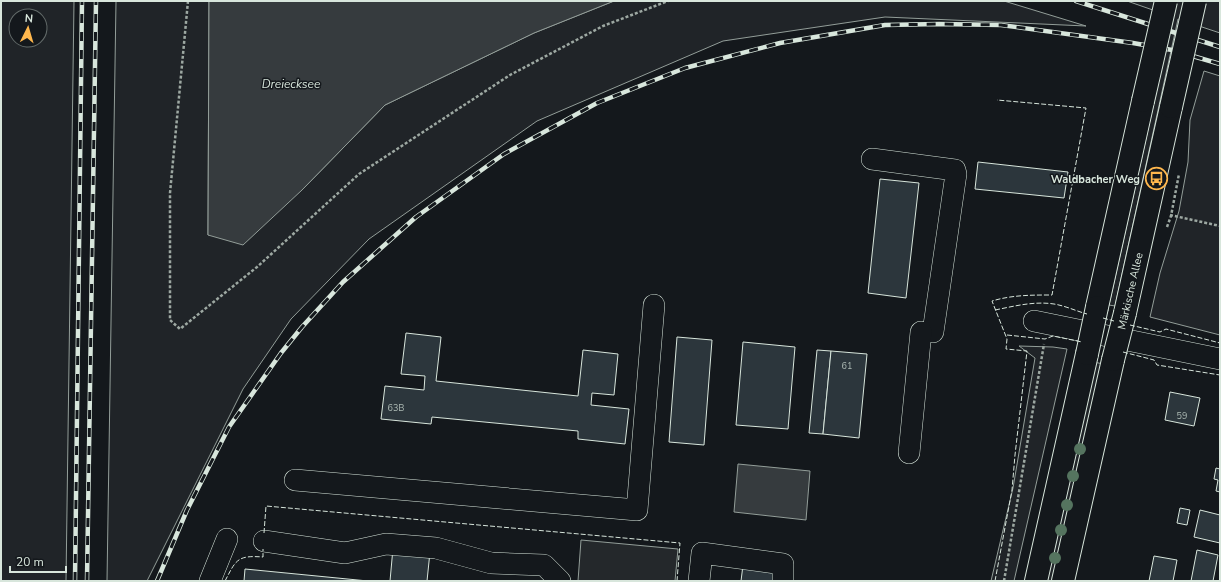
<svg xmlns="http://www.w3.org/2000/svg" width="1221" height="582" font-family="'Nunito Sans',sans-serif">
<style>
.green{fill:#202428;stroke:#939e99;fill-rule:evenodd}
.parking{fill:#24282b;stroke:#939e99}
.water{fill:#363b3e;stroke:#939e99}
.building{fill:#2c363c;stroke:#d8e6dc}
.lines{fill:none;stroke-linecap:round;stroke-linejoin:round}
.minor-casing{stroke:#d8e6dc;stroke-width:22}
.major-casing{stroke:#d8e6dc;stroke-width:24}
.path{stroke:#9da8a2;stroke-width:2.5;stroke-dasharray:3 2;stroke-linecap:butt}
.minor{stroke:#14181c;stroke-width:21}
.major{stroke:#14181c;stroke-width:22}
.rail-casing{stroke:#d8e6dc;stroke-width:4.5}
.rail{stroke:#14181c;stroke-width:3;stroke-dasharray:9;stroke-linecap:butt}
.major-bridge-casing{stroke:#d8e6dc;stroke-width:24;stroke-linecap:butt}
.major-bridge{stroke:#14181c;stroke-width:22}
.fence{stroke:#d8e6dc;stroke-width:1;stroke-dasharray:5 2;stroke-linecap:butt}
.tree{fill:#55745f}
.labels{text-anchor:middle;stroke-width:3;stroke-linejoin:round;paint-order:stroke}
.number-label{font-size:9px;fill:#adbab4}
.poi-label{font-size:11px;font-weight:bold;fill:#d8e6dc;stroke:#14181c;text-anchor:end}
.street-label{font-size:11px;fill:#d8e6dc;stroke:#14181c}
.water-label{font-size:12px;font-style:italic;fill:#d8e6dc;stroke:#14181c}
</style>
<rect width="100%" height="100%" fill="#14181c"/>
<g class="green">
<path d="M1,1H74L66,581H1ZM16,16H40V40H16Z"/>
<path d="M116,1H209L208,235L302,190L385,105L534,33L614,1H1004L1086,26L885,17L723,41L537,121L369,239L291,319L243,389L147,581H107Z"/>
<path d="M1127,1H1220V33L1178,19L1115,306L1109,305L1173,17Z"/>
<path d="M1204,71L1220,76V335L1150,317L1160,273L1179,211L1188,162L1190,120Z"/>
<path d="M1019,346L1053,347L1067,349L1014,581H991L1013,488L1035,358Z"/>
<path d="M1094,362L1103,364L1054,581H1045Z"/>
</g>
<path class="parking" d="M581,540L678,549L675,581H578Z"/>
<g class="water">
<path d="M209,1H614L534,33L385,105L302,190L243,245L208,235Z"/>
<path d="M738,464L810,471L806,520L734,512Z"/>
</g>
<g class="building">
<path d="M978,162L1068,172L1064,198L975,189Z"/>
<path d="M880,179L919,183L906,298L868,293Z"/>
<path d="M406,333L441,337L436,381L578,396L583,350L618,354L614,395L592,393L591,405L629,409L625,444L578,439V431L432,417L431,424L381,419L385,386L424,390L425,376L401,374Z"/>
<path d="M677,337L712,340L704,445L669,442Z"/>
<path d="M743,342L795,347L788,429L736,425Z"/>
<path d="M817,350L831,351L823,434L809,433Z"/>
<path d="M831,351L867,354L859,438L823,434Z"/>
<path d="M1170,392L1200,398L1194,426L1165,420Z"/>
<path d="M1216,468L1220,469V492L1216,491L1218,480L1214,479Z"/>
<path d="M1180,508L1190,510L1187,525L1177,523Z"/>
<path d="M1200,510L1220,515V543L1194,537Z"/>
<path d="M393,548L430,552L427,581H390Z"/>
<path d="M1197,550L1218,555L1213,581H1191Z"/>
<path d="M1154,556L1177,560L1173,581H1149Z"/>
<path d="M743,565L774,568L773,581H741Z"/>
<path d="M245,569L368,581H244Z"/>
</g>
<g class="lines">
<defs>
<g id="minor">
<path d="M872,159L955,170L956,174L933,332"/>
<path d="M1034,321L1220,359"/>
<path d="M909,453L921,332"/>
<path d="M295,480L637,510L654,305"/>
<path d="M264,541L345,553L386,544L436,548L491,563L544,565L560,581"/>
<path d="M210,581L227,539"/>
<path d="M699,581L702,553L783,564V581"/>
</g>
<g id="major">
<path d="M1097,307L1143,101"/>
<path d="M1125,313L1171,107"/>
<path d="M1036,581L1087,354"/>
<path d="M1063,581L1113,360"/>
</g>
</defs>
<use href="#minor" class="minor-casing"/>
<use href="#major" class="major-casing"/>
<g class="path">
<path d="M188,1L170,193V320L180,329L257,267L359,174L510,75L603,26L668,1"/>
<path d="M1170,215L1220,226"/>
<path d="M1167,227L1171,216L1179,174"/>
<path d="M1004,581L1044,344"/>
</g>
<use href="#minor" class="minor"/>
<use href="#major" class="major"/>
<defs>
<g id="rail">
<path d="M1076,1L1220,47"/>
<path d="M75,581L82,1"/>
<path d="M87,581L96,1"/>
<path d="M157,581L187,510L229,427L281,353L302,327L343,282L416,217L504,154L597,103L685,68L780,43L885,25L939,24L1001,25L1133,43L1172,50L1220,64"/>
</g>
</defs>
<use href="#rail" class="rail-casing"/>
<use href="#rail" class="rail"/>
<defs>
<g id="major-bridge">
<path d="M1143,101L1166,1"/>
<path d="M1171,107L1195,1"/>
<path d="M1087,354L1097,307"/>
<path d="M1113,360L1125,313"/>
</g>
</defs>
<use href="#major-bridge" class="major-bridge-casing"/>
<use href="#major-bridge" class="major-bridge"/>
<g class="fence">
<path d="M995,310C1015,306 1034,301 1054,304C1066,306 1076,311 1087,314"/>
<path d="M1103,318L1114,321"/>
<path d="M1130,325L1160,332L1166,329L1220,343"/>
<path d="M1007,335L1045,339L1053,336L1082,342"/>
<path d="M1123,352L1154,360L1157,365L1220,375"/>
<path d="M264,533L266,506L680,543L677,581"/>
<path d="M225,581C236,560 237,555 263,557V549"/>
<path d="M995,581L1012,490L1015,455L1027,351L1006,349L1007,339L992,301C1012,295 1031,295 1052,295L1086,108L997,100"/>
</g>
</g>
<g class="tree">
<circle cx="1080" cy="449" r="6"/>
<circle cx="1073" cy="476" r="6"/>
<circle cx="1067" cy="505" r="6"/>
<circle cx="1061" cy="530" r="6"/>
<circle cx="1055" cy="558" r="6"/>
</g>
<defs>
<symbol id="bus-ring" viewBox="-11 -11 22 22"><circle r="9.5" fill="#14181c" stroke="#ffb74d" stroke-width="1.5"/><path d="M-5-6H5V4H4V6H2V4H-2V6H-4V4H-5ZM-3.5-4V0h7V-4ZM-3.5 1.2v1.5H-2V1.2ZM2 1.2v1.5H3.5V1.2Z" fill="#ffb74d"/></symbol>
</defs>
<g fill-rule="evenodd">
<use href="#bus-ring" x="1144" y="166" width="25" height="25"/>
</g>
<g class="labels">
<g class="number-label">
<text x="847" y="369">61</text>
<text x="396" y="411">63B</text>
<text x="1182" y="419">59</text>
</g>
<g class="poi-label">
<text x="1140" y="183">Waldbacher Weg</text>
</g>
<g class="street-label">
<text transform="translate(1130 291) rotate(-77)" y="4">Märkische Allee</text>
</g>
<g class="water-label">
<text x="291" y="88">Dreiecksee</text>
</g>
</g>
<rect width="1221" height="582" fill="none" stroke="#d8e6dc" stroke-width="4"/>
<g transform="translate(28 28) rotate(5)"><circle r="19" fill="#14181c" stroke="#626a69"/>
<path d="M0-3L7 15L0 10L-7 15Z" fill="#ffb74d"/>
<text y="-6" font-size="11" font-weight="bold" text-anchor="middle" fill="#d8e6dc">N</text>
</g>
<path d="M10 566v6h56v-6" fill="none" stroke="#d8e6dc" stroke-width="2"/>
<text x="16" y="566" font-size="12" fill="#d8e6dc" stroke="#14181c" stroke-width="3" paint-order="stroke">20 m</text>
</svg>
